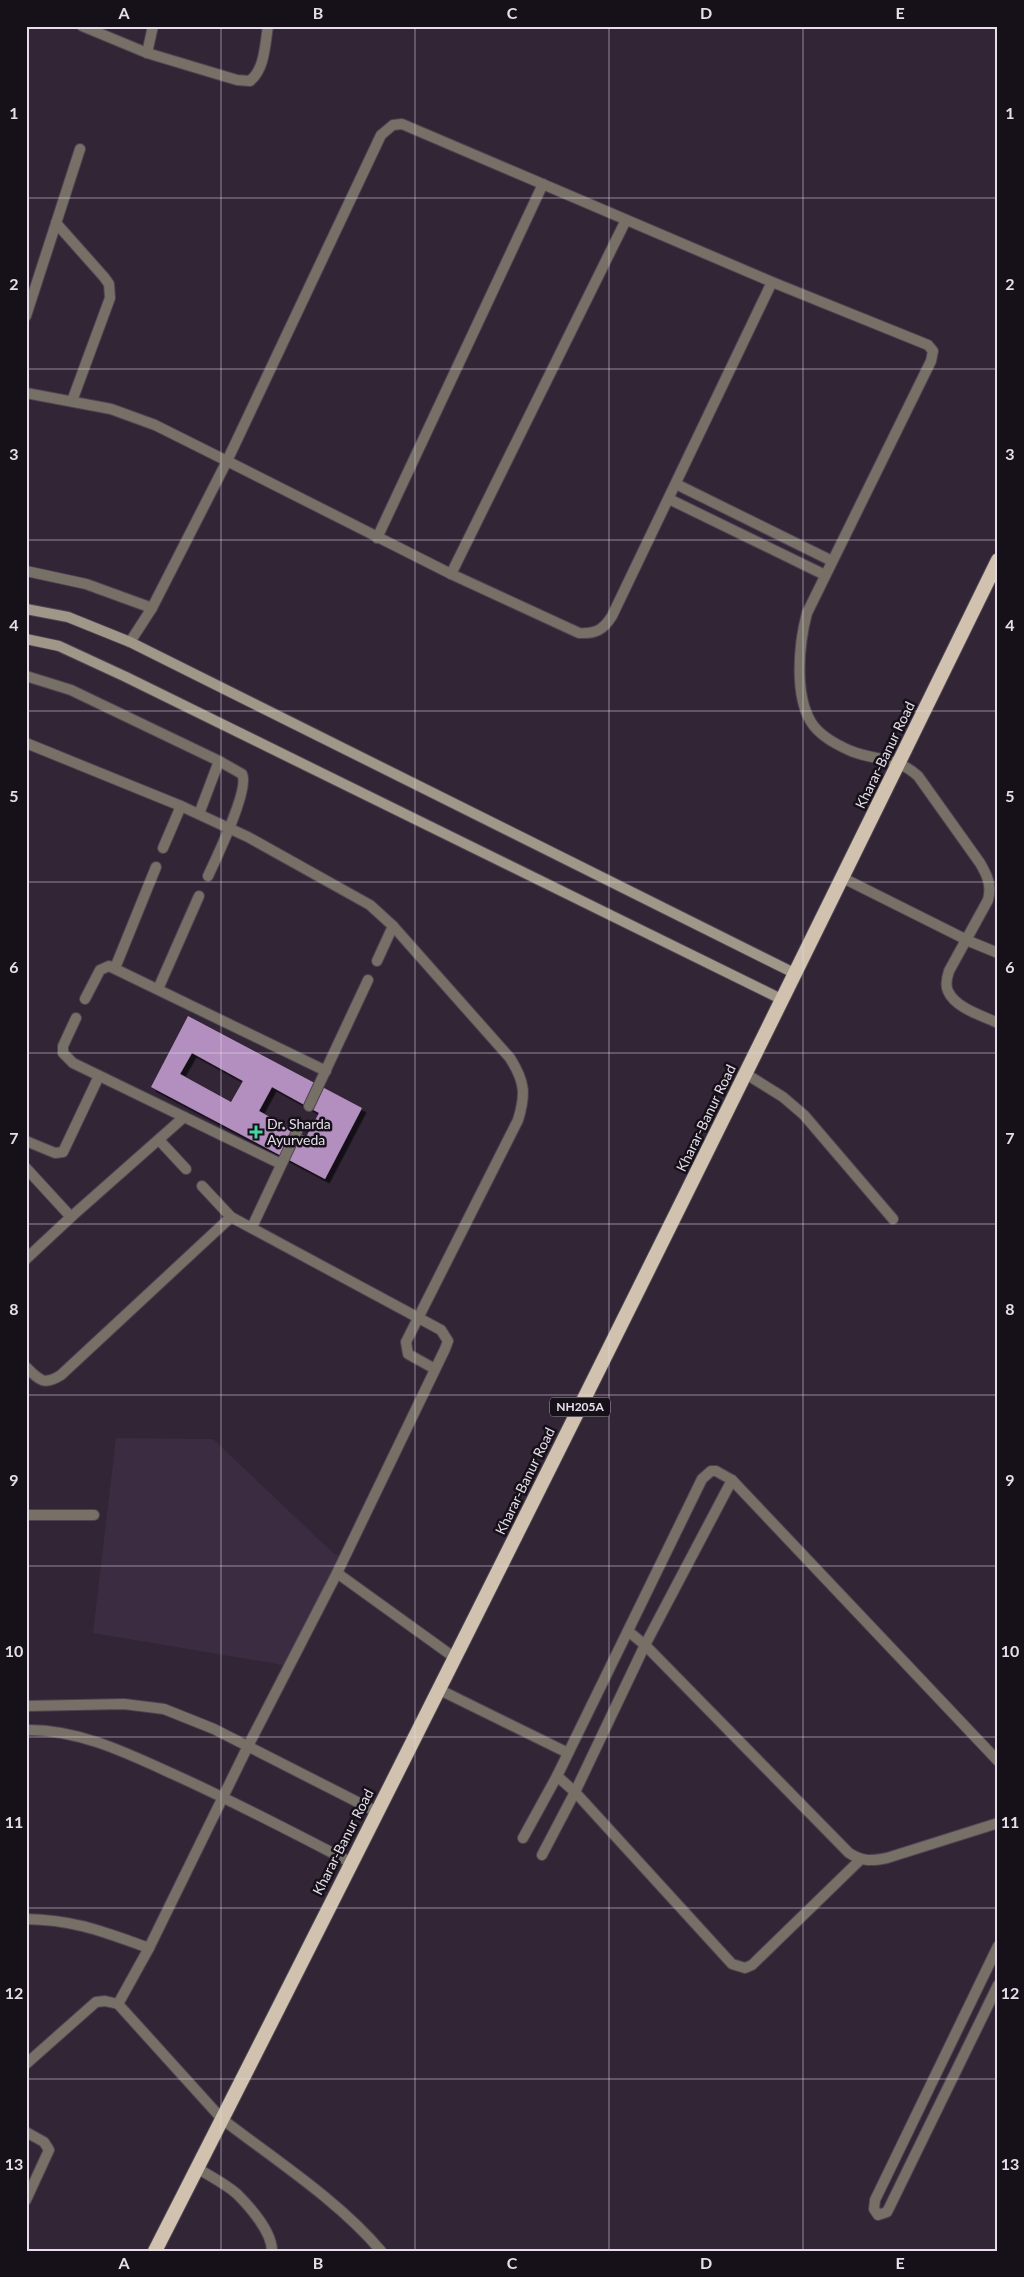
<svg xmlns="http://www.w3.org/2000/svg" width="1024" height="2277" font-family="Lato,sans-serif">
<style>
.built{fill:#3c2c42}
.building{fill:#b38fc0;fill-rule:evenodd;filter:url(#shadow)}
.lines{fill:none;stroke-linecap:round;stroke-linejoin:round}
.service-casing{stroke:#4f4353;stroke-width:12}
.minor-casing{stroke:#4f4353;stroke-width:12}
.secondary-casing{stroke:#4f4353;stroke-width:12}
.trunk-casing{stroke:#4f4353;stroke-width:16}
.service{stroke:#767066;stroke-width:10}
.minor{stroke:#767066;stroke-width:10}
.secondary{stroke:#a09788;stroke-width:10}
.trunk{stroke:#d0c2ae;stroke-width:14}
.grid{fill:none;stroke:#e6deea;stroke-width:1;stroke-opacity:0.55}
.poi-dot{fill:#47d49e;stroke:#161119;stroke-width:2}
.labels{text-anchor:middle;stroke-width:5;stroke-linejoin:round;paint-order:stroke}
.shield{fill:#161119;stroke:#a8a0ab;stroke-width:1}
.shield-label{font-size:12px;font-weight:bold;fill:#e6deea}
.street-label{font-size:14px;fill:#e6deea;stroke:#161119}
.poi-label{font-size:14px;fill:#e6deea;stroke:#161119;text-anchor:start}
.neatline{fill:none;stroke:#e6deea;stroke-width:2}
.grid-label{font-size:16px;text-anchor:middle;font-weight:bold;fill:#e6deea}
</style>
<defs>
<filter id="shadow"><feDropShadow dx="4.5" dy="4.5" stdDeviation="0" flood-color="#0009"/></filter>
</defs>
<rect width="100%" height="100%" fill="#322536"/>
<path class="built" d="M116,1438L213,1439L333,1553L341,1557L289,1666L93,1633Z"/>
<path class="building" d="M188,1016L362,1108L325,1179L151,1087ZM192,1053L243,1081L231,1102L180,1074ZM272,1087L319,1113L306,1137L259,1111Z"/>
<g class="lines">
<defs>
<g id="service">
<path d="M26,676L71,690L219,761L242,774C250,788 216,859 208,876"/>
<path d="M26,743L181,806L248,837L370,905L393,926L510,1058C525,1082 526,1094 518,1120L406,1342L408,1354L435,1369"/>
<path d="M199,814L219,761"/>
<path d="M163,848L181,806"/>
<path d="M377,961L393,926"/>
<path d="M115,968L156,867"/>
<path d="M158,989L199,896"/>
<path d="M85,999L100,970L109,966L326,1071"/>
<path d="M76,1018L63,1046V1053L73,1063L281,1164"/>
<path d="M746,1074L783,1097L804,1115L893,1219"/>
<path d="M309,1106L368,980"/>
<path d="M159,1140L186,1169"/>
<path d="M26,1141L55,1153L63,1152L99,1076"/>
<path d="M26,1168L71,1217L26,1259"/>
<path d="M202,1186L231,1217"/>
<path d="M71,1217L184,1117"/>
<path d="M252,1227L299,1127"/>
<path d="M26,1367C39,1380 44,1386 61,1375L231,1217L441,1330L448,1341L445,1349L337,1573"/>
<path d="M222,2119C274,2159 339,2201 381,2251"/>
<path d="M197,2168C210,2176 226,2184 237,2194C250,2207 272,2232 272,2251"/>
</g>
<g id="minor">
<path d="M82,26L147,53L237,80L250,81C265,69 265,44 268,26"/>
<path d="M147,53L153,26"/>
<path d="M56,223L104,277L109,284L110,298L72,401"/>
<path d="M772,282L612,616C603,630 596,634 579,633L451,574L227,461L381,135L393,125L402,124L772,282L928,345L933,351L931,361L807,613C799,643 794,694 811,722C819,735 837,745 851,751C876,761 896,756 918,776L980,863C987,875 992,885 988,900L949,971C947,977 945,985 948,991C955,1008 983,1016 998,1023"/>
<path d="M26,316L80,149"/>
<path d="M26,393L111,409L155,425L227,461L152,608L130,642"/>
<path d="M676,484L832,561"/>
<path d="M669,499L825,575"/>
<path d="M377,538L543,184"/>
<path d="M26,571L86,584L152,608"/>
<path d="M451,574L626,220"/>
<path d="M843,878L971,942L998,953"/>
<path d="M26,1515H94"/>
<path d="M628,1631L645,1645L849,1853C863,1862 872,1861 887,1858L998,1823"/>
<path d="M440,1690L568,1753"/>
<path d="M26,1706L124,1704L164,1709L214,1729L377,1812"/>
<path d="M26,1730C79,1729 129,1754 175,1775C235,1802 292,1832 350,1862"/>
<path d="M557,1776L575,1792L732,1964L745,1968L752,1965L860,1860"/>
<path d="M523,1838L557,1776L702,1479L711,1471H716L732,1480L998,1761"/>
<path d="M542,1855L575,1792L645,1645L732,1480"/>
<path d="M26,1919C76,1920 104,1932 149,1948"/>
<path d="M998,1946L875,2200L874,2209L878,2215L887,2212L890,2206L998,1985"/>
<path d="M118,2004L222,2119"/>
<path d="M26,2064L96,2002L105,2001L118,2004L149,1948L248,1746L337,1573L455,1658"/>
<path d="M26,2132L44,2142L49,2150L26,2200"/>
</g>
<g id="secondary">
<path d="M26,609L68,617L130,642L796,974"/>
<path d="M26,639L59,646L126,677L783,1000"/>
</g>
<path id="trunk" d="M155,2251C441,1690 721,1126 998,560"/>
</defs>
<use href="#service" class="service-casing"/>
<use href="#minor" class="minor-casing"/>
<use href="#secondary" class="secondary-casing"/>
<use href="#trunk" class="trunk-casing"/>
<use href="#service" class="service"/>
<use href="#minor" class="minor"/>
<use href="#secondary" class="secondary"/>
<use href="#trunk" class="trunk"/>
</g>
<path class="grid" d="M221,26V2251M415,26V2251M609,26V2251M803,26V2251M26,198H998M26,369H998M26,540H998M26,711H998M26,882H998M26,1053H998M26,1224H998M26,1395H998M26,1566H998M26,1737H998M26,1908H998M26,2079H998"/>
<path class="poi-dot" d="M253.5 1124.5h5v5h5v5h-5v5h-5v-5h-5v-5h5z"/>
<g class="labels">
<rect class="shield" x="550" y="1397.5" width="60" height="19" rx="4"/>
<g class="shield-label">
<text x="580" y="1411">NH205A</text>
</g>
<g class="street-label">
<text transform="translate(885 755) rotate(-64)" y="5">Kharar-Banur Road</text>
<text transform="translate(706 1118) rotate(-64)" y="5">Kharar-Banur Road</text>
<text transform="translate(525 1481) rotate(-64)" y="5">Kharar-Banur Road</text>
<text transform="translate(343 1842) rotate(-63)" y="5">Kharar-Banur Road</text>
</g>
<g class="poi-label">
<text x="267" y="1129">Dr. Sharda<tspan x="267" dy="16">Ayurveda</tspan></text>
</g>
</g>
<rect width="1024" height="2277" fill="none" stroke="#161119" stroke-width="55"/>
<rect x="28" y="28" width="968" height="2222" class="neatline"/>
<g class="grid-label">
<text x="124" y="19">A</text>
<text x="318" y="19">B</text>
<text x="512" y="19">C</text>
<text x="706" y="19">D</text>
<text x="900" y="19">E</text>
<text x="14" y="119">1</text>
<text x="1010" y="119">1</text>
<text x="14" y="290">2</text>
<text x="1010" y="290">2</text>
<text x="14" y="460">3</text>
<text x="1010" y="460">3</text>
<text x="14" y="631">4</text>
<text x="1010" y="631">4</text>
<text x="14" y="802">5</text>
<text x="1010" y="802">5</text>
<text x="14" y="973">6</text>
<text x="1010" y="973">6</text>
<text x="14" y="1144">7</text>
<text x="1010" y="1144">7</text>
<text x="14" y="1315">8</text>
<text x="1010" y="1315">8</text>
<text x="14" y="1486">9</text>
<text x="1010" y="1486">9</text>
<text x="14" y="1657">10</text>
<text x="1010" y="1657">10</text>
<text x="14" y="1828">11</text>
<text x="1010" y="1828">11</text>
<text x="14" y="1999">12</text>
<text x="1010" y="1999">12</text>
<text x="14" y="2170">13</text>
<text x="1010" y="2170">13</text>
<text x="124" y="2269">A</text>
<text x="318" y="2269">B</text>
<text x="512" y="2269">C</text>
<text x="706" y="2269">D</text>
<text x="900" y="2269">E</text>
</g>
</svg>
